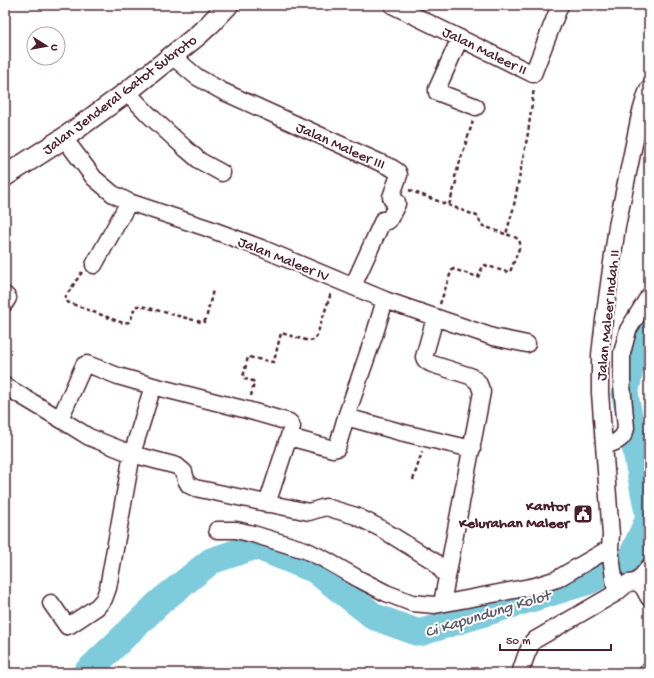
<svg xmlns="http://www.w3.org/2000/svg" width="654" height="678" viewBox="0 0 654 678" font-family="'Gochi Hand',sans-serif">
<style>
.lines{fill:none;stroke-linecap:round;stroke-linejoin:round}
.river{stroke:#7ecbdc;stroke-width:27}
.minor-casing{stroke:#4a1f2b;stroke-width:19}
.major-casing{stroke:#4a1f2b;stroke-width:23}
.path{stroke:#4a1f2b;stroke-width:2.5;stroke-dasharray:4 3;stroke-linecap:butt}
.minor{stroke:#fff;stroke-width:16}
.major{stroke:#fff;stroke-width:20}
.labels{text-anchor:middle;stroke-width:4;stroke-linejoin:round;paint-order:stroke}
.street-label{font-size:15px;fill:#4a1f2b;stroke:#fff}
.poi-label{font-size:15px;font-weight:bold;fill:#4a1f2b;stroke:#fff;text-anchor:end}
.water-label{font-size:16px;font-style:italic;fill:#5c5b69;stroke:#fff}
</style>
<rect width="100%" height="100%" fill="#fff"/>
<filter id="ink" filterUnits="userSpaceOnUse"><feTurbulence type="fractalNoise" baseFrequency=".025" numOctaves="2"/><feDisplacementMap in="SourceGraphic" scale="8" xChannelSelector="R" yChannelSelector="G"/><feConvolveMatrix kernelMatrix="1 2 1 2 8 2 1 2 1" color-interpolation-filters="sRGB"/></filter>
<g filter="url(#ink)">
<g class="lines">
<path class="river" d="M86,673L160,602L211,561L256,546L315,570L375,617L419,633L589,581L630,560L649,518L625,395L636,339L649,322"/>
<defs>
<path id="minor" d="M392,5L533,74L560,5
M460,38L437,89V92L474,106L476,107
M172,56L197,77L222,91L392,168L398,172L399,175L391,197L392,200L397,202V204L389,220L388,221L384,220H383L353,286
M127,92L148,114L186,149L200,161L222,173
M64,138L94,178L113,194L129,202L207,228L261,248L385,300L493,337L527,344
M94,265L129,202
M5,295L8,298L5,303
M435,318L424,357C425,362 428,362 432,364L470,376L478,382L482,392L447,577L442,603
M5,386L60,419L89,437L132,454L177,466L184,472L186,480L189,485L195,488L309,512L322,508L326,507L356,516L380,528L435,562L447,577
M346,417L404,433L472,449
M60,419L84,365L87,364L118,376L153,386L247,410L289,422L291,424L292,427L267,504
M289,437L333,449L337,448L346,417L375,333L385,300
M604,444C614,445 624,439 626,428L622,385V353L628,330L649,296
M217,530H236L253,534L305,550L324,559L359,579L386,593L412,603L435,605L535,586L557,579L610,548
M637,582L649,567
M616,593L610,548L611,535L600,393V355L604,320L617,226L640,115L646,95L649,88
M51,603L67,626L70,625L97,607L104,599L108,588L132,454L153,386
M520,673L527,653L533,641L616,593L628,583L637,582L643,587L649,598
M647,673L649,671"/>
<path id="major" d="M5,176L64,138L127,92L197,36L210,24L228,5"/>
</defs>
<use href="#minor" class="minor-casing"/>
<use href="#major" class="major-casing"/>
<path class="path" d="M409,190L477,216L479,217L480,223L481,225L505,234
M449,205L456,182L455,177L473,121
M82,272L66,296L65,300L67,302L123,323L129,322L131,319L135,307L137,306H141L201,322H204L206,319L213,290
M440,304L451,272L453,269L478,277L479,275L483,266L485,265L503,271L510,272L520,246C521,237 513,237 506,234L513,210L528,133L534,88
M251,396L254,383L253,381L245,379L243,377L248,357L273,362L274,361L281,333L309,341L314,340L316,338L331,293
M413,480L422,452"/>
<use href="#minor" class="minor"/>
<use href="#major" class="major"/>
</g>
</g>
<defs>
<symbol id="civic-square" viewBox="-11 -11 22 22"><rect x="-9" y="-9" width="18" height="18" rx="4" fill="#4a1f2b" stroke="#fff"/><path d="M-.6-6.5H3V-4.5H.6V-3L4-1V1h2V6H-6V1h2V-1L-.6-3ZM-1.2 2.5V6h2.4V2.5Z" fill="#fff"/></symbol>
</defs>
<g fill-rule="evenodd">
<use href="#civic-square" x="572" y="503" width="22" height="22"/>
</g>
<g class="labels">
<g class="street-label">
<text transform="translate(485 50) rotate(26)" y="5">Jalan Maleer II</text>
<text transform="translate(119 94) rotate(-37)" y="5">Jalan Jenderal Gatot Subroto</text>
<text transform="translate(341 145) rotate(24)" y="5">Jalan Maleer III</text>
<text transform="translate(284 258) rotate(22)" y="5">Jalan Maleer IV</text>
<text transform="translate(607 315) rotate(-84)" y="5">Jalan Maleer Indah II</text>
</g>
<g class="poi-label">
<text x="569" y="510">Kantor<tspan x="569" dy="17">Kelurahan Maleer</tspan></text>
</g>
<g class="water-label">
<text transform="translate(487 612) rotate(-17)" y="6">Ci Kapundung Kolot</text>
</g>
</g>
<rect width="654" height="678" fill="none" stroke="#fff" stroke-width="20"/>
<rect x="10" y="10" width="634" height="658" fill="none" stroke="#4a1f2b" stroke-width="1.5" filter="url(#ink)"/>
<g transform="translate(46 46) rotate(101)"><circle r="19" fill="#ffffff" stroke="#b7a5aa"/>
<path d="M0-3L7 15L0 10L-7 15Z" fill="#4a1f2b"/>
<text y="-6" font-size="11" font-weight="bold" text-anchor="middle" fill="#4a1f2b">U</text>
</g>
<path d="M500 644v6h111v-6" fill="none" stroke="#4a1f2b" stroke-width="2"/>
<text x="506" y="644" font-size="12" fill="#4a1f2b" stroke="#ffffff" stroke-width="3" paint-order="stroke">50 m</text>
</svg>
